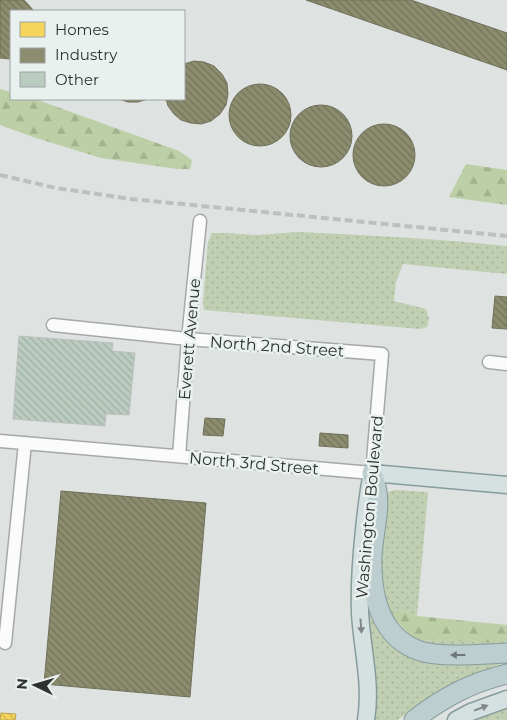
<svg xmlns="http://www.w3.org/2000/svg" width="507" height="720" viewBox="0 0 507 720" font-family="Montserrat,sans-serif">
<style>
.grass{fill:url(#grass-dots)}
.forest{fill:url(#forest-firs)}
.homes{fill:url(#homes-back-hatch);stroke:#baa44f}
.industry{fill:url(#industry-back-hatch);stroke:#70715b}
.building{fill:url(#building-back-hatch);stroke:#bdc0be}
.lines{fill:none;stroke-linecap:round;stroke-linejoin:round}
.minor-casing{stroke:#a5a9a8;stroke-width:15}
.major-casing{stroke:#879c9c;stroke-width:19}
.highway-casing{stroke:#879c9c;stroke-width:21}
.minor{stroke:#fafbfa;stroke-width:12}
.major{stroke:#d5e0e1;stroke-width:16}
.highway{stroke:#bcced0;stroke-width:19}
.rail{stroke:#bfbfbf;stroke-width:4;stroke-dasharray:8 4;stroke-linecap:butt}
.oneway{fill:#828888}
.oneway2{fill:#6e7878}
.labels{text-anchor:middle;stroke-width:5;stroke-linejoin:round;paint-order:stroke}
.street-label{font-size:16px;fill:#2e3130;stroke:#e9f1ef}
</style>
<defs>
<pattern id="grass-dots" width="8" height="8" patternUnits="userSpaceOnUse" patternTransform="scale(1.25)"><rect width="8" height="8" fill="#c0cfb1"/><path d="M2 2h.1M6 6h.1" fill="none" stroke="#a5b299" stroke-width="1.8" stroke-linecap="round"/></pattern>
<pattern id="forest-firs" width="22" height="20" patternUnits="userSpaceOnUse" patternTransform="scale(1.25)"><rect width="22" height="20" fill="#bccfa6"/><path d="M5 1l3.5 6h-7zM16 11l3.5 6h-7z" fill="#a2b28f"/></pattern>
<pattern id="homes-back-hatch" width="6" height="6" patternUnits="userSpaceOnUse" patternTransform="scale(1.25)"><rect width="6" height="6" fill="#f6d55c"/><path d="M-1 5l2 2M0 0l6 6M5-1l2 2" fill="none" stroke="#d3b750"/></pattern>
<pattern id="industry-back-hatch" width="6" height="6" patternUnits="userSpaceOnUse" patternTransform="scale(1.25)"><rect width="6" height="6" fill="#8c8c6e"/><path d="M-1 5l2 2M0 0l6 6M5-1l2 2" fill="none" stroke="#73735b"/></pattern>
<pattern id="building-back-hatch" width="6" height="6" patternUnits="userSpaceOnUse" patternTransform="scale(1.25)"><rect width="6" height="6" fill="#bacbc0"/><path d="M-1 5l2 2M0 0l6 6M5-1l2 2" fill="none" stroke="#a0afa5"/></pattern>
</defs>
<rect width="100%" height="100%" fill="#dee2e1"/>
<path class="grass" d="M298,232C368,235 438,239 507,246V274L403,264L396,282L394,301L426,309L429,319L427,327L420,329L204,310L203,303L208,242L212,233H227L257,235Z
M395,490L428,492L417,616L400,610L392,616L385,603L378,578L386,497L388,492Z
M369,579L400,643L507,657V662L492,667L463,679L435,693L413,708L398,720H372L366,627Z
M507,639V647L444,649L421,642L431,640Z
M507,708V720H472Z"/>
<path class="forest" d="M0,89L11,92V99H35L179,151L192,160L190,169H177L101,158L36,138L0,125Z
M466,164L507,170V205L449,197Z
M400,610L417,616L507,625V639L501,643L431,640L421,642L407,632L392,616L395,612Z"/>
<path class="homes" d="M1,713L16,714L15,720H0Z"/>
<path class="industry" d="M0,0H22L25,1L34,11H11V59L0,58Z
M306,0H411L507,33V70Z
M194,61L204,62L214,66L222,74L227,83L228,94L226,105L220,114L211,121L201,124L191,123L181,120L174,114L168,106L166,99H184V64Z
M229 115a31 31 0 1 1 62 0a31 31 0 1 1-62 0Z
M119,99H148L138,102H128Z
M290 136a31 31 0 1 1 62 0a31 31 0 1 1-62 0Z
M353 155a31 31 0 1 1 62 0a31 31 0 1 1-62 0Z
M495,296L507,297V329L492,328Z
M205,418L225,419L223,436L203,435Z
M320,433L348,435V448L319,446Z
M61,491L206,503L190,697L44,684Z"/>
<path class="building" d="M19,336L113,343L112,351L135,353L129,415L106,414L105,426L13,419Z"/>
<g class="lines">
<defs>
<path id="minor" d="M489,362L507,364
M0,441L372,473L382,354L188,339L53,325
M179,456L188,339L200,221
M5,643L25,443"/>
<path id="major" d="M366,720C372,684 362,649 360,613C359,585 361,558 364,530C366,510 368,492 372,473L507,485
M456,720L471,712L507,699"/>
<path id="highway" d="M372,473C374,479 376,485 377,491C380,513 373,535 372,556C371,593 379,637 420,651C442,658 483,654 507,653
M414,720C444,697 470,683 507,674"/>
</defs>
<use href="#minor" class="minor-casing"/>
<use href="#major" class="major-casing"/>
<use href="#highway" class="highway-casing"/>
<use href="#minor" class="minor"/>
<use href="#major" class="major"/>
<use href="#highway" class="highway"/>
<path class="rail" d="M0,175L56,188L131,199L507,236"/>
</g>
<defs><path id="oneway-solid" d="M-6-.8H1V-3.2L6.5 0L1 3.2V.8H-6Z" transform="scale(1.25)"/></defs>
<g class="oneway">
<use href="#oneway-solid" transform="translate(361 626) rotate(86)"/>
<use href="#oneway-solid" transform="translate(481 708) rotate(-21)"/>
</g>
<use class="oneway2" href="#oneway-solid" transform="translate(458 655) rotate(-180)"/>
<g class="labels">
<g class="street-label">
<text transform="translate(189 339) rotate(-85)" y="6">Everett Avenue</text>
<text transform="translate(277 346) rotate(4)" y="6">North 2nd Street</text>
<text transform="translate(254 463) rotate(5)" y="6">North 3rd Street</text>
<text transform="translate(369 507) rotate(-85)" y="6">Washington Boulevard</text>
</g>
</g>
<rect x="10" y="10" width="175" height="90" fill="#e9f1ef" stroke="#9ea4a3"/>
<rect x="20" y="22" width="25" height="15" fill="#f6d55c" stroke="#9ea4a3"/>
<text x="55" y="35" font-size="15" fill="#2e3130">Homes</text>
<rect x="20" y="48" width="25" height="15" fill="#8c8c6e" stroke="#9ea4a3"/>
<text x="55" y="60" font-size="15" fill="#2e3130">Industry</text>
<rect x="20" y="72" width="25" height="15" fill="#bacbc0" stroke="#9ea4a3"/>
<text x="55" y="85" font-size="15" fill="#2e3130">Other</text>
<g transform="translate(35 685) rotate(275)" stroke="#e9f1ef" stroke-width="4" paint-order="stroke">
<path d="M0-4L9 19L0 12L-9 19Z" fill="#2e3130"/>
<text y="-8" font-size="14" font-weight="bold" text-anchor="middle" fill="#2e3130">N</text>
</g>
</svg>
